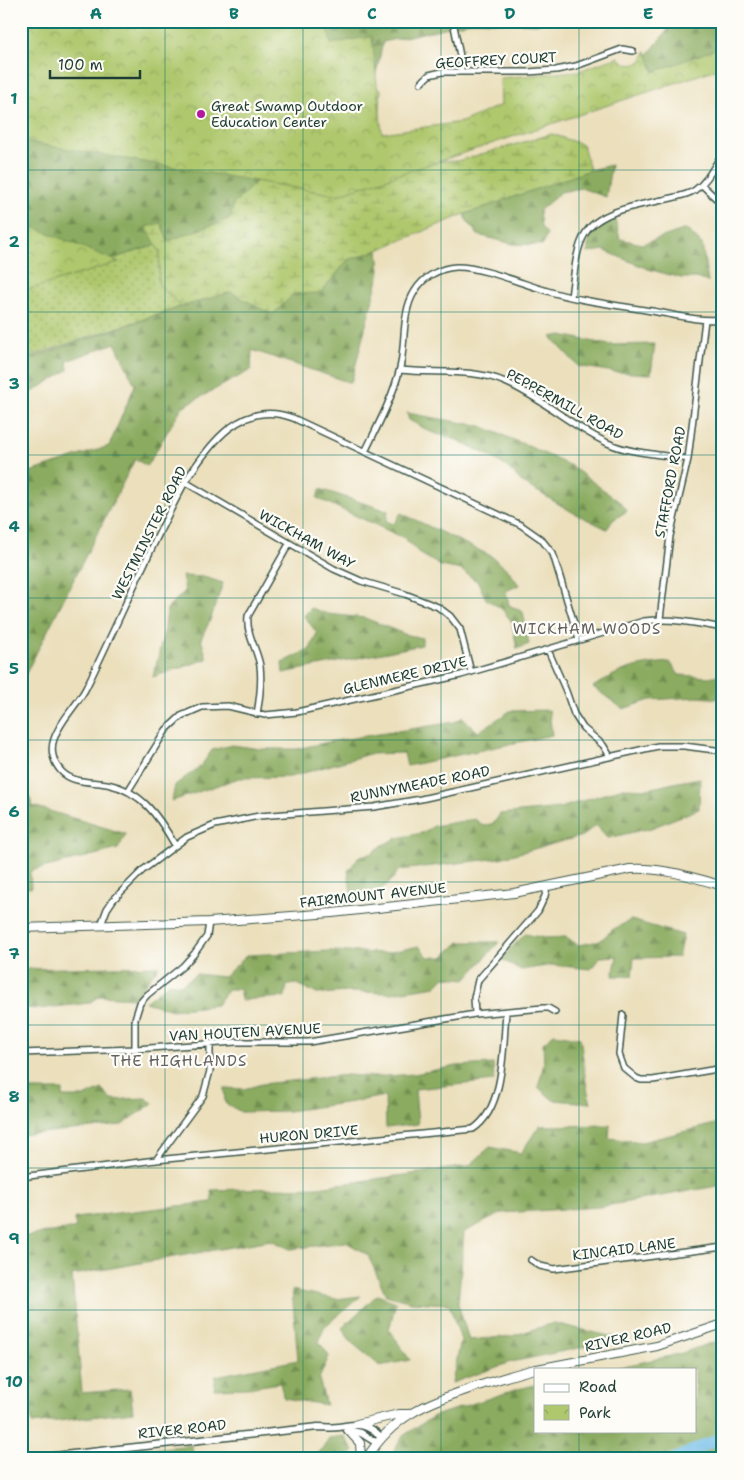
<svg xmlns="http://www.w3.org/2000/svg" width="744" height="1480" viewBox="0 0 744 1480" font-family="'Shantell Sans',sans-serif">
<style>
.grass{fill:url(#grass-dots);stroke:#678250}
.forest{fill:url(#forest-firs);stroke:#55744a}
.wetland{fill:url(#wetland-marsh);stroke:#678250}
.park{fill:url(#park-crowns);stroke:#678250}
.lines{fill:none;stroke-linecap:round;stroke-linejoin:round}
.river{stroke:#6fbde9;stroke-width:11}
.minor-casing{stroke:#3e5548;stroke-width:8}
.tertiary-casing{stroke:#3e5548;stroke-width:9}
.secondary-casing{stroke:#3e5548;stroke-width:10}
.minor{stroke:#fff;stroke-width:5}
.tertiary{stroke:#fff;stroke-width:6}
.secondary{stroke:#fff;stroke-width:8}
.grid{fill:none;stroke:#0f766e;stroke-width:1;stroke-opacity:0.55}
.poi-dot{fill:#b5179e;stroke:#fdfcf7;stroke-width:2}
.labels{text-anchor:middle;stroke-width:4.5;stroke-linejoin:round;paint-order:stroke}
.street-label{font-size:14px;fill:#1f3d34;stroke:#fdfcf7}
.poi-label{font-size:14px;fill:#1f3d34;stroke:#fdfcf7;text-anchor:start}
.neighbourhood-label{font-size:15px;letter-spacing:1px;fill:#646464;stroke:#fdfcf7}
.neatline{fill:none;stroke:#0f766e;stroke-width:2}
.grid-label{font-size:16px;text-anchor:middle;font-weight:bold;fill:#0f766e}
</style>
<defs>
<pattern id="grass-dots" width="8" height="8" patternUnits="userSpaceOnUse" patternTransform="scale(1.25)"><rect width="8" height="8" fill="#afc86d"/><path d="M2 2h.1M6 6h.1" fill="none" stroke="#8ea45a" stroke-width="1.8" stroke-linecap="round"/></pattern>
<pattern id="forest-firs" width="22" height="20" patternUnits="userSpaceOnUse" patternTransform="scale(1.25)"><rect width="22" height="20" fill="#8bac60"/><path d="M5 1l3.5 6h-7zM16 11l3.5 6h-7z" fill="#718d50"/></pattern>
<pattern id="wetland-marsh" width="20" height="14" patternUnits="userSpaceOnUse" patternTransform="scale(1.25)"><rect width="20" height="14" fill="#afc86d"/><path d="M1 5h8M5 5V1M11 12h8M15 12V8" fill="none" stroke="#8ea45a"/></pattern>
<pattern id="park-crowns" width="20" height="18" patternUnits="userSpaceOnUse" patternTransform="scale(1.25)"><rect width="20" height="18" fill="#afc86d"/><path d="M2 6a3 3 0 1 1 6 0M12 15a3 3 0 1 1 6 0" fill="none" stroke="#8ea45a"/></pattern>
</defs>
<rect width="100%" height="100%" fill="#fdfcf7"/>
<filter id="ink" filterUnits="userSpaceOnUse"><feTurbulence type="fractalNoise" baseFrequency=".02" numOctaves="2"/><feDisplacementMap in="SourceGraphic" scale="10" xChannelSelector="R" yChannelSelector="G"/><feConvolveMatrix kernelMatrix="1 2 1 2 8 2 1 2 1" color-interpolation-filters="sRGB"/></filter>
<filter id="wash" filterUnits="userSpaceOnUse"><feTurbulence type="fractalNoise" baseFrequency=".0096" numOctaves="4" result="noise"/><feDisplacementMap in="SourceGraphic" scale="20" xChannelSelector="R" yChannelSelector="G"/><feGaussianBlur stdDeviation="1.12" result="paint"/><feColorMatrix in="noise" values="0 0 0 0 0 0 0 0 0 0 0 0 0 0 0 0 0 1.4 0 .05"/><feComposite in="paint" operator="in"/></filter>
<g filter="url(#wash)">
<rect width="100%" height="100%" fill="#ebdfbc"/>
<path class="grass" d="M156,245L160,252L158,283L181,307L21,359V287Z"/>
<path class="forest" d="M21,21H548L536,24L475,21L383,42L373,87L231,218L168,241L161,223L146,227L156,245L21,287Z
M675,21H723V62L630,77Z
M611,165L606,197L581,188L561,192L539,211L541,227L547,234L543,245L513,244L478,235L465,218V214L590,170Z
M615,219L620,239L642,244L686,229L702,244L708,282L696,278H681L648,269L603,250L588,253V245L593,229Z
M378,250L380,271L351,383L252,350L251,370L182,407L147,466L135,459L21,683V475L109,446L135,385L115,343L67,361L68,370L21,399V361L181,307L231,292L272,315L294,294L320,293L348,260Z
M562,335L609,345L655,344L651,374L614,372L578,366L551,337Z
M407,413L481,426L528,446L571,466L621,503L627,511L613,520L607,529L574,513L523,483L507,467L488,455L457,440L431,432L409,420Z
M320,489L388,511L386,521L394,524L401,513L491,556L509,571L519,585L506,591L509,605L523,612L529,644L517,649L512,622L502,609L486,599L478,582L461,570L441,566L419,553L404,538L317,498Z
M182,576L204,577L223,583L211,618L201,639L207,659L153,677L165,629L167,609L185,591Z
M311,608L328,614L365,618L404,634L422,638V645L283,673L282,663L310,649L317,633L304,616Z
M670,662L679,675L709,677L723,674V699L697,697L650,700L623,709L593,687C622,668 636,665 670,662Z
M549,710L552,735L407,766L404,753L369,754L290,777L239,778L172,801L175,785L201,766L212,750L232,745L261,749H297L328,742L455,722L463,717L478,732L510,711Z
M21,777L33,806L126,834L118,849L30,871L31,888L21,887Z
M700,778L699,809L651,828L608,838L596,825L582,836L500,858L399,870L391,881L372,897L352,898L348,871L359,857L372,853L383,845L397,838L422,833L434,826L475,819L483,826L494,823L500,814L560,808L623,788L648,789L678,782Z
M631,920L683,935L678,957L634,958L632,976H613L617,956L600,957L591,969L552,965L521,970L501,959L525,934L545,938L566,937L578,945L600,941L612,930Z
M459,942H499L466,979L445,977L436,986L391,993L348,992L317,994L297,984L287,985L285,997L241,1000L239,989H228L217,1005L172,1010L145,1002L169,983L181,985L196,974L224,977L247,955L330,951L386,953L419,946L428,957H443Z
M159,966L134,998L99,996L89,1003L38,1009L21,1008V969Z
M554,1034L580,1038C584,1060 584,1082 591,1103L553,1100L538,1087L544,1064L543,1043Z
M493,1064L494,1081L415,1089L418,1124L386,1128L385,1096L352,1102L288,1111L241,1112L225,1103L224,1088L244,1089L262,1084L347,1075L373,1077L414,1074L457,1066Z
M102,1089L111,1100L145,1098L153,1103L122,1125L21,1135V1090H63V1097H84Z
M723,1122V1185L599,1207L502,1213L464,1232L458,1304L469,1340L512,1336L554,1323L622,1339L511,1362L452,1383L461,1340L449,1304L412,1302L386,1295L368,1255L346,1242L290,1249L271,1240L72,1275L82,1393L130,1389L133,1412L32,1424L31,1414L21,1415V1237L76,1228L75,1218L212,1202L211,1190L318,1187L469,1166L490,1147L521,1153L539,1126L610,1125L609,1138L642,1142Z
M292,1290L336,1299L361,1296L324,1327L319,1342L329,1356L319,1379L326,1405L284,1398L280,1383L247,1388L214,1389L216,1376L298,1360Z
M377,1295L396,1302L389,1330L410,1360L380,1366L351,1342L342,1328Z
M723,1339V1459H665L662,1456L654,1459H389L403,1436L434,1416L518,1389L535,1385V1431H695V1369H611L679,1354Z
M344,1436L354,1451L346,1459H315L329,1438Z
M192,1445L193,1459H68V1457Z"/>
<path class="wetland" d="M373,87L381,89L379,129L408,162L457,161L552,134L583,145L590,170L465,214L378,250L348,260L320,293L294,294L272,315L231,292L181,307L158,283L160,252L146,227L161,223L168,241L231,218L233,205L270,168Z"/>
<path class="park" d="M21,21H326L331,44L372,36L382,133L462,122L501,105L500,78L578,71L619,57L626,64C638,66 642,62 646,51L654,72L723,46V67L337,195L21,141Z
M21,222L119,262L21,292Z"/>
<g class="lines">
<path class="river" d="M673,1459L723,1437"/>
</g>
</g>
<g filter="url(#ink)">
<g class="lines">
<defs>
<path id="minor" d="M453,21L461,61V72
M421,83L429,75L442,72H528L556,70L576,66L622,49L633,51
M702,185L723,205
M571,297C574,278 575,250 585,234C598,211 639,205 663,200C674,197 686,196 695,190C708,181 714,166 723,153
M400,370C434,374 473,368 505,382C543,398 573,428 610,444C630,453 665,455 688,459
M365,452C378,425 393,397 400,368C406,344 401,312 415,291C423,277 440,268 456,267C478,266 521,283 544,290C579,301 616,305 652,311C675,315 699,322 723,319
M185,482L334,569L361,581L405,594L438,607L450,616L460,629L471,672
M660,619L670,536L688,459L705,320
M548,650L566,691L574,714L583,728L603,745L610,756
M257,714C260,697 262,682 260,666C257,648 246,635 248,616L289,544
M128,791L166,730L181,716L202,707L228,706L265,715L297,712L461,675L644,621C671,618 696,623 723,628
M175,845C159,817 142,791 107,784C92,781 73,784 61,771C53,762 50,750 54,739C60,720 77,706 86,688C120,619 149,549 185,482C210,443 242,399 293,418L521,525L541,539L553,554L579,640
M101,925L107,909L113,900L143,870L187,837L215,825L259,816L374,807L421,799L658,746H684L723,751
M475,1014L474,998L478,980L538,911L545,896L547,887
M623,1015L619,1054L624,1068L636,1078L641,1080H653L723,1068
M135,1049V1019L140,1003L147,995L183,966L194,954L207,936L209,922
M21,1053L135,1049L236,1042H309L475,1014L543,1008H548L555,1012
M156,1160L203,1096L210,1071V1043
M21,1177L156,1160L473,1129C505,1109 503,1046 506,1012
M531,1260L540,1266L554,1269L723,1247"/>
<path id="tertiary" d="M347,1430L361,1433L377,1443
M27,1459L318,1427C325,1427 332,1428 339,1427C359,1424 365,1422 381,1437"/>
<path id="secondary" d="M21,928L209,922L332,913L514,893L630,869C662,867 692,877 723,886
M537,1369L657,1346L723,1324
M357,1424L399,1414H409
M349,1431L360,1443L361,1459
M366,1459C394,1415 425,1404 472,1388C493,1381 514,1374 535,1369"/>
</defs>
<use href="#minor" class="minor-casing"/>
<use href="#tertiary" class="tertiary-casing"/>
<use href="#secondary" class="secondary-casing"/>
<use href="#minor" class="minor"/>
<use href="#tertiary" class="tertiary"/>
<use href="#secondary" class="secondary"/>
</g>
</g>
<path class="grid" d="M165,21V1459M303,21V1459M441,21V1459M579,21V1369M21,170H723M21,312H723M21,455H723M21,598H723M21,740H723M21,882H723M21,1025H723M21,1168H723M21,1310H723M579,1431V1459"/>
<circle class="poi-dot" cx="201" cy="114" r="5"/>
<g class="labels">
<g class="street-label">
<text transform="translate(496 60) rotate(-3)" y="5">GEOFFREY COURT</text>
<text transform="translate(565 404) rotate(29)" y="5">PEPPERMILL ROAD</text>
<text transform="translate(670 482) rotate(-79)" y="5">STAFFORD ROAD</text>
<text transform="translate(149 533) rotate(-63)" y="5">WESTMINSTER ROAD</text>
<text transform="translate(307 539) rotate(29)" y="5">WICKHAM WAY</text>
<text transform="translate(405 675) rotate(-13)" y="5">GLENMERE DRIVE</text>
<text transform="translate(420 784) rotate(-11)" y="5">RUNNYMEADE ROAD</text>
<text transform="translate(373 895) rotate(-6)" y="5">FAIRMOUNT AVENUE</text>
<text transform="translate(245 1032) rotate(-3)" y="5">VAN HOUTEN AVENUE</text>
<text transform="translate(309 1134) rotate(-5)" y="5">HURON DRIVE</text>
<text transform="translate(624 1249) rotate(-7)" y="5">KINCAID LANE</text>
<text transform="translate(628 1337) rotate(-13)" y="5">RIVER ROAD</text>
<text transform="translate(182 1429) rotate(-6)" y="5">RIVER ROAD</text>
</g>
<g class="poi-label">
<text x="211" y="111">Great Swamp Outdoor<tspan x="211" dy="16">Education Center</tspan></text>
</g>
<g class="neighbourhood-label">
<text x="587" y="634">WICKHAM WOODS</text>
<text x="179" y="1066">THE HIGHLANDS</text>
</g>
</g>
<rect width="744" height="1480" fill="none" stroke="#fdfcf7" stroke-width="55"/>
<rect x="534" y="1368" width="162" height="65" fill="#fdfcf7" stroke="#a4b0a9"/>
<rect x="544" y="1384" width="25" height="8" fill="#ffffff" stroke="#a4b0a9"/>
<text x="579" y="1392" font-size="15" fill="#1f3d34">Road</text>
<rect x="544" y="1405" width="25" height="15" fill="url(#park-crowns)" stroke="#a4b0a9"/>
<text x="579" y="1418" font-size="15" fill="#1f3d34">Park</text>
<path d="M50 70v8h90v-8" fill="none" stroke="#1f3d34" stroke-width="2.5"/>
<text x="58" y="70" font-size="15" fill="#1f3d34" stroke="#fdfcf7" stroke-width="4" paint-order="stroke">100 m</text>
<rect x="28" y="28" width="688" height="1424" class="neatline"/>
<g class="grid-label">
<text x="96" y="19">A</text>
<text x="234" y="19">B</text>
<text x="372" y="19">C</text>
<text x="510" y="19">D</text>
<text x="648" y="19">E</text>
<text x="14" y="104">1</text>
<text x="14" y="247">2</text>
<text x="14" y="389">3</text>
<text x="14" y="532">4</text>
<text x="14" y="674">5</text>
<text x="14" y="817">6</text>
<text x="14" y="959">7</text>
<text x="14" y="1102">8</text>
<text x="14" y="1244">9</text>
<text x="14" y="1387">10</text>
</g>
</svg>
